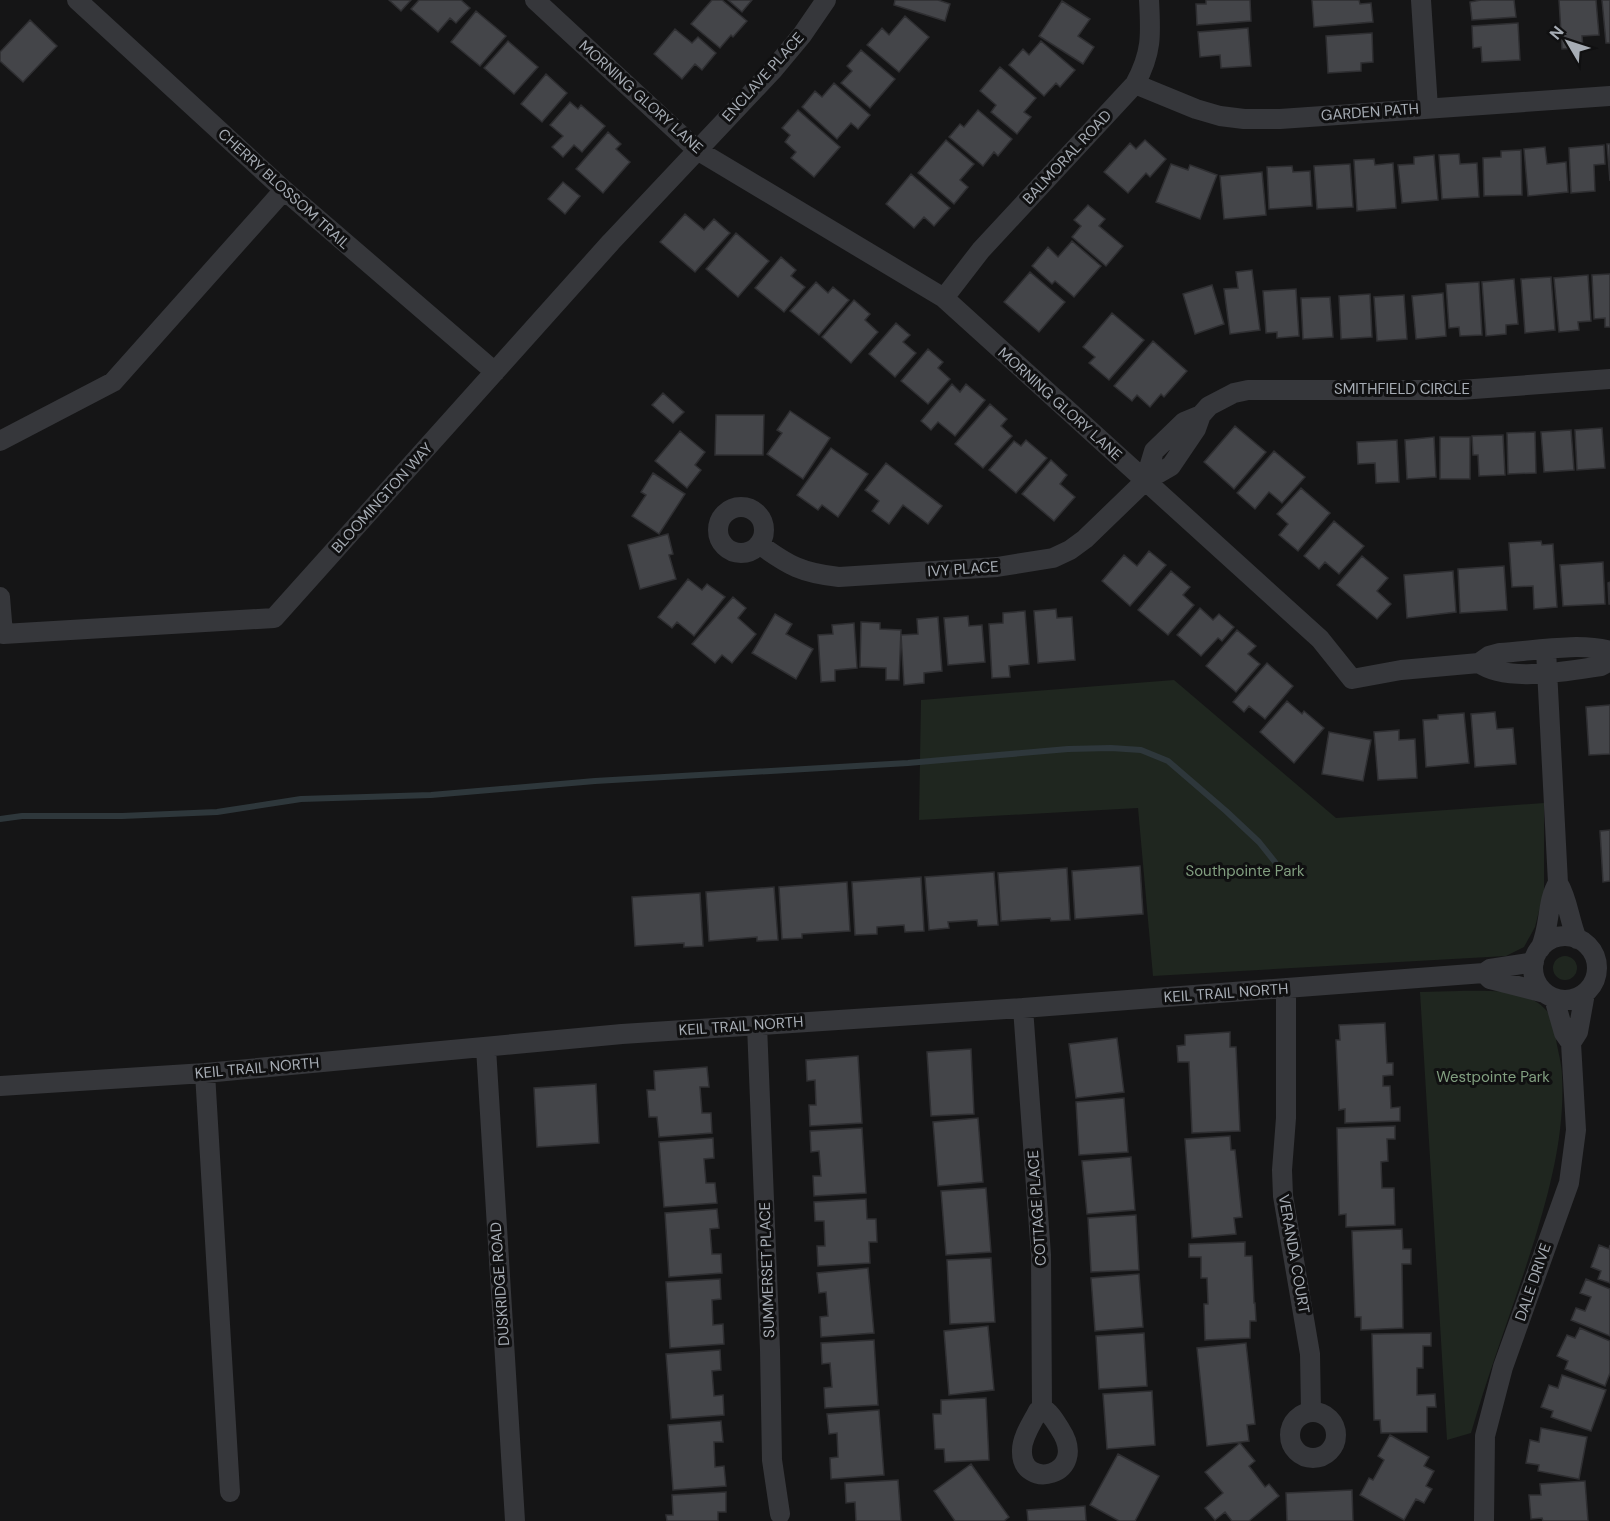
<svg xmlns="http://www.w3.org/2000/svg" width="1610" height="1521" viewBox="0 0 1610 1521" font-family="'DM Sans',sans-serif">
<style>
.green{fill:#1f261f}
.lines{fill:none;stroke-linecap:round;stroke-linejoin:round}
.stream{stroke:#2e373b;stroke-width:6}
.building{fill:#444549;stroke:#2f2f32;stroke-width:1.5}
.minor{stroke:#36373b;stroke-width:20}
.labels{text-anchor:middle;stroke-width:6;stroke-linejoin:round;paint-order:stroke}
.street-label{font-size:15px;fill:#a7adb5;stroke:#101011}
.park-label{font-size:15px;fill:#829f80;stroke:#101011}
</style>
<rect width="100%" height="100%" fill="#151516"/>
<path class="green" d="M1174,680L1336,818L1544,803V891L1535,927L1524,947L1506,956L1153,976L1138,808L919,820L921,700Z
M1553 968a12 12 0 1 1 24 0a12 12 0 1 1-24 0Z
M1459,991C1486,991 1527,988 1546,1010C1554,1019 1555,1034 1557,1045C1559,1055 1562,1066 1562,1076C1565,1131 1551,1186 1535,1238C1515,1303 1490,1367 1471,1433L1447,1440L1420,992Z"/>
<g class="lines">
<path class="stream" d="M0,819L22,816H122L217,812L301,799L431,795L595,781L908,763L1068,749L1111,748L1141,750L1168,761L1226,811L1259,842L1275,862"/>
</g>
<path class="building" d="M389,0H411L401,11Z
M419,0H461L470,8L456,23L450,18L438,32L411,9Z
M712,0H722L747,21L733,37L731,35L720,48L691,24Z
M728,0H752L742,12Z
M895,0H938L950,4L945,21L894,5Z
M1206,0H1250L1251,21L1197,25L1196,4H1206Z
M1312,0H1359L1360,4L1371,3L1373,22L1314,27Z
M1481,0H1514L1516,17L1472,20L1470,2Z
M1559,0H1596L1599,35L1582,36L1583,48L1562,49Z
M1602,0H1610V43H1606Z
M1062,1L1090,19L1078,36L1094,47L1083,64L1039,36Z
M476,11L506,36L480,66L451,42Z
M905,16L929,37L899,72L867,45L882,28L889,35Z
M30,20L57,46L23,82L0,61V52Z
M1518,23L1520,60L1482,62L1481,47L1473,48L1472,26Z
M1248,28L1251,66L1221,68L1220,55L1200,57L1198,32Z
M675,29L692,43L698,37L716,53L702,70L695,64L682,79L654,54Z
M1372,33L1373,62L1361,63V71L1328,73L1326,36Z
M508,41L538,67L514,94L484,68Z
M1041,41L1075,70L1060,87L1056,83L1044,96L1009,65L1023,49L1029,55Z
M861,50L895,79L870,108L841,83L852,71L847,66Z
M1000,67L1036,98L1024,112L1031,117L1017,134L991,112L996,105L980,91Z
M546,74L567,93L542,122L521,104Z
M834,83L870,115L858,129L851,123L837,139L802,107L815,91L822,97Z
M570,102L578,109L581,105L605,126L582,152L574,145L563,157L552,147L563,136L550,125Z
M798,110L840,147L814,177L791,158L796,152L785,142L790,135L782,128Z
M978,110L1012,139L998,156L994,152L983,166L949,137L960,124L964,127Z
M608,132L621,144L616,149L630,162L603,193L576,169Z
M946,140L974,164L960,180L968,187L954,204L918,173Z
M1145,140L1166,159L1150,177L1146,173L1128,193L1104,172L1130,143L1136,149Z
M1607,144H1610V181Z
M1604,145L1605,164L1594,165L1595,191L1571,193L1569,148Z
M1545,147L1547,164L1566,162L1568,192L1528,196L1524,149Z
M1521,150L1522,195L1484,196L1483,158L1501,157V151Z
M1459,154L1460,164L1477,163L1479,197L1442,199L1439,155Z
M1434,155L1438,200L1402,203L1398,165L1414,164V157Z
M1374,159L1375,165L1393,163L1396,208L1357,211L1354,160Z
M1171,164L1188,170L1190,165L1217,175L1200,219L1156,202Z
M1350,164L1353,207L1317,209L1314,166Z
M1292,166L1293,172L1310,171L1312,206L1269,209L1267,167Z
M1262,172L1266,215L1224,219L1220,176Z
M911,174L950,208L934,226L924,217L914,228L886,204Z
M563,182L580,196L565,214L548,199Z
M1088,205L1105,219L1099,226L1123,246L1106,266L1072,237L1081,226L1074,220Z
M685,214L704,230L714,219L730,233L695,272L660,242Z
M736,233L769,261L738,297L706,269Z
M1072,241L1101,266L1074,297L1055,281L1052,284L1032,266L1048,247L1058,257Z
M781,257L796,270L791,276L805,287L784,312L755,288Z
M1252,270L1260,330L1230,334L1224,289L1238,288L1236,272Z
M1030,272L1065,302L1039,332L1004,302Z
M1610,274V327H1605V318L1594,319L1592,275Z
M1588,275L1591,321L1578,322L1579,330L1559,332L1554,278Z
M1551,277L1555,330L1525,333L1521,279Z
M1514,279L1518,324L1506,325V334L1486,336L1482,282Z
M816,282L828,293L833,287L849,300L819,335L790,311Z
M1479,282L1482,335L1460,336L1459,327L1449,328L1446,284Z
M1212,285L1224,324L1195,334L1183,294Z
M1296,289L1299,336L1277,338V332L1266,333L1263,291Z
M1443,293L1446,336L1416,339L1412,296Z
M1370,294L1372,337L1341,339L1339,296Z
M1404,295L1407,339L1377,341L1374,297Z
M1330,297L1333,337L1303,339L1301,298Z
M854,300L870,314L865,320L878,332L851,363L822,337Z
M1112,313L1144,340L1109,380L1089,363L1095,357L1083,347Z
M896,323L910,335L903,342L916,353L895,377L869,354Z
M1153,341L1187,371L1164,397L1161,394L1150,407L1137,395L1132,401L1114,386Z
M928,349L943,362L938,368L950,379L928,404L901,381Z
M952,384L960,392L966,384L985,400L955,436L938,422L931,430L921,421Z
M663,393L684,412L673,423L652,405Z
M990,404L1007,419L1001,426L1012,436L983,468L955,444Z
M790,411L830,438L803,479L767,454L782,433L777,430Z
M716,415H764L763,455H715Z
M1235,426L1266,452L1234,489L1204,462Z
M1602,428L1605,468L1577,470L1575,430Z
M1571,430L1574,470L1544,472L1541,432Z
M680,431L705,452L695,465L701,470L687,488L655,461Z
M1535,432L1536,473L1508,474L1507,433Z
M1503,435L1505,475L1479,476L1478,455H1473L1472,436Z
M1434,437L1436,477L1407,479L1405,440Z
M1440,437H1470V479H1440Z
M1026,440L1047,458L1016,493L989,470L1014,441L1021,446Z
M1397,440L1399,482L1376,483L1375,463L1358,464L1357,442Z
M831,448L868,474L838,517L822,505L818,510L797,495Z
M1274,451L1305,477L1282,503L1269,492L1255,509L1237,493Z
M1051,460L1067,475L1060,484L1075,497L1054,521L1022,494Z
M886,463L942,506L928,524L903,505L889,524L872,511L879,501L865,490Z
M653,473L685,494L659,534L632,516L646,495L641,492Z
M1301,488L1330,513L1298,551L1279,535L1288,524L1277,514Z
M1334,521L1364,546L1339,574L1325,562L1319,569L1304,556Z
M668,534L673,554L669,555L676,579L640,589L628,545Z
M1541,541L1542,545L1553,544L1557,607L1534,609L1533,586L1512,587L1509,543Z
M1149,551L1166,565L1130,606L1102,581L1124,555L1137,566Z
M1362,556L1388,578L1377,591L1391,604L1377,619L1337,585Z
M1603,562L1605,604L1563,606L1560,565Z
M1504,566L1507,610L1460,613L1458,569Z
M1171,571L1190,587L1183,595L1194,605L1168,635L1138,610Z
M1453,571L1456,612L1407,618L1404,575Z
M688,579L702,590L707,584L725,597L694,636L677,622L672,628L658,617Z
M1610,582V604H1609L1608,583Z
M733,597L746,608L738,618L756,634L732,663L722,655L715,663L692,644Z
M1200,608L1213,620L1219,614L1234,627L1222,641L1218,638L1201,656L1177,635Z
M1056,609L1057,618L1072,617L1075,660L1038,663L1034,611Z
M1025,611L1029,664L1009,666L1010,677L992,678L989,624L1003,623V613Z
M775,614L792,624L786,634L813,649L796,679L752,653Z
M968,616L969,626L982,625L985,662L948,665L944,618Z
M938,617L942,671L924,673V683L904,685L901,635L918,634L917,619Z
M861,622L880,623V629L901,630L899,680H886V668L860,667Z
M854,623L857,668L835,670V681L821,682L818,635L833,634L832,625Z
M1237,630L1256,646L1248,654L1260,664L1236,692L1206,666Z
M1267,663L1293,686L1265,719L1249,706L1244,712L1233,702Z
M1287,701L1302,714L1304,711L1324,728L1294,763L1260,732Z
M1610,705V754L1589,755L1586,707Z
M1495,712L1497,729L1513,728L1516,764L1475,767L1471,714Z
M1464,713L1469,763L1426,767L1423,720L1438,719V715Z
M1399,730V740L1415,739L1417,778L1378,780L1374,732Z
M1329,732L1371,740L1363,781L1322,774Z
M1610,830V881L1603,882L1600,831Z
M1140,866L1143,914L1075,919L1072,871Z
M1067,868L1070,920L1051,921L1050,918L1001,921L998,873Z
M994,872L998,925L978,926L977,920L948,922L949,928L929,930L925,877Z
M921,877L924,931L905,932L904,925L877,927V934L855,935L852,882Z
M847,882L850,931L802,934V938L782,939L779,887Z
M774,887L778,940L757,941V937L709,941L706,892Z
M700,893L703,946L684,947V943L635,946L632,897Z
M1385,1023L1387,1063H1393V1075L1383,1076V1086H1390L1391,1108L1400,1107V1121L1345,1123V1109L1339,1110L1336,1040H1340L1339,1025Z
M1230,1032V1047H1236L1240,1131L1192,1133L1189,1062H1178L1177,1046L1185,1045V1035Z
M1117,1038L1124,1092L1076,1098L1069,1044Z
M971,1049L974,1114L931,1116L927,1052Z
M858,1056L862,1123L810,1126L809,1105H816L815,1080L807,1081L806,1060Z
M707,1067L709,1087H700L702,1113H711L712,1133L659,1137L657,1117H649L647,1090H655L654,1071Z
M596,1084L599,1143L537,1147L534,1088Z
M1124,1098L1128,1152L1079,1155L1076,1102Z
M978,1118L983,1182L938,1186L933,1122Z
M1395,1126V1139H1387L1388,1161L1381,1162L1382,1188H1394L1395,1225L1346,1227V1214L1339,1215L1337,1128Z
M862,1128L866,1193L814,1196L813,1176H821L819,1151L811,1152L810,1131Z
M1230,1136L1231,1150H1235L1242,1217L1234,1218L1236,1234L1192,1238L1185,1139Z
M713,1138L714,1158L704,1159L706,1183H715L717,1203L664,1207L659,1142Z
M1131,1157L1135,1210L1087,1214L1082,1161Z
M986,1188L991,1252L946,1255L941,1191Z
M866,1199L867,1219H876L877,1242H869L870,1263L818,1266L817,1246H825L824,1221H815L814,1202Z
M717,1209L719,1228L710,1229L712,1254H721L722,1273L669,1277L665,1213Z
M1136,1215L1139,1270L1091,1272L1088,1218Z
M1402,1229L1403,1249H1411V1264H1402L1403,1328L1361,1330V1317H1355L1352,1231Z
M1245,1242V1256H1252L1254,1303H1255L1256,1321H1250V1338L1205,1340L1204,1304H1208L1207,1278H1201V1257H1189V1244Z
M1599,1245L1609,1249L1610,1245V1283L1598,1279L1601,1271L1591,1267Z
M991,1258L995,1322L950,1324L947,1260Z
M868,1268L874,1333L821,1337L820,1317L828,1316L826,1292L819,1293L817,1273Z
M1139,1274L1143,1327L1095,1331L1091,1278Z
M720,1279L721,1299L712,1300L713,1325L723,1324L724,1344L670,1348L666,1282Z
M1586,1279L1610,1289V1336L1571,1320L1576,1308L1585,1311L1591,1297L1580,1293Z
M988,1326L994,1390L949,1395L944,1331Z
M1580,1328L1610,1341V1373L1605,1386L1565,1369L1568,1361L1557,1356L1567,1335L1575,1338Z
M1144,1333L1147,1386L1099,1389L1096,1336Z
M1431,1333V1346H1423V1368H1417V1395L1435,1394L1436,1407H1427V1432L1381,1433L1380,1420H1374L1372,1334Z
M874,1340L878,1405L825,1408L824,1388L832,1387L830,1363L822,1364L821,1343Z
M1246,1343L1255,1424L1247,1425L1249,1441L1207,1446L1197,1348Z
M720,1350L721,1370L712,1371L714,1396L723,1395L724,1415L671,1419L666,1354Z
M1562,1375L1606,1390L1591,1431L1551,1417L1553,1411L1541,1407L1549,1385L1558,1388Z
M1152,1391L1155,1445L1107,1449L1103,1394Z
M986,1398L989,1460L945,1462L944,1449H935L933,1414H941V1400Z
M879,1410L884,1475L831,1479L830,1458L838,1457L837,1433L829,1434L827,1414Z
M721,1421L723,1442H714L715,1467L724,1466L726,1486L673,1490L668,1425Z
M1541,1428L1587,1437L1579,1479L1538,1471L1539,1465L1526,1463L1530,1440L1539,1442Z
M1390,1435L1429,1457L1424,1466L1434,1471L1426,1486L1432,1489L1424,1503L1416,1499L1404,1520L1360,1495L1369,1478L1373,1480L1384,1460L1378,1456Z
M1240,1443L1255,1461L1249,1466L1265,1487L1269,1484L1279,1496L1249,1521H1232L1225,1512L1215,1520L1205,1508L1223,1493L1205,1472Z
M1118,1454L1159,1476L1135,1521H1119L1090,1505Z
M971,1464L1009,1517L1004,1521H955L934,1491Z
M898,1480L901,1521H856L855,1502L846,1503L845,1483Z
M1585,1481L1588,1521H1543L1542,1518L1531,1519L1529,1495H1541L1540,1484Z
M1352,1490L1353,1521H1287L1286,1493Z
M726,1492V1512H718V1521H667L666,1515H673L672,1495Z
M1085,1506L1086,1521H1028L1027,1510Z"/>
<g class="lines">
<path class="minor" d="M77,0L284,190L495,372
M535,0L697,150L944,298L1320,639L1352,679L1401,670L1479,663C1506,683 1568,671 1601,666L1610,661
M1421,0L1428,108
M1135,84L1196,109L1220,116L1244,119H1280L1610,96
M944,298L981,250L1135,84C1152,53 1151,35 1149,0
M0,441L113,382L284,190
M1145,481L1154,451L1184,422L1201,415
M718 530a23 23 0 1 1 46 0a23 23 0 1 1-46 0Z
M759,544C789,566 802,573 839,577L997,567L1053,558L1070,550L1085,539L1145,481L1171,466L1196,429L1201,415L1209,406L1234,393L1248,390H1460L1610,379
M0,597L3,634L274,618L611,242L772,71L802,35L826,0
M1546,650L1558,883C1568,899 1569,920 1577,939
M1479,663L1489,656L1500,653C1532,651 1580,642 1610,651
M1533 968a32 32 0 1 1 64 0a32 32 0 1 1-64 0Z
M1540,949C1551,926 1546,902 1558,883
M1484,973L1490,979L1545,993
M1286,988V1118L1282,1170L1283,1196L1310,1354L1311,1412
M1023,1008L1041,1255L1042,1408
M757,1025L770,1350L772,1460L780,1514
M1571,1043L1578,1032L1585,993
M486,1048L515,1521
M205,1073L230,1492
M0,1086L205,1073L622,1034L1023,1008L1484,973L1490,969L1534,962
M1042,1408C1050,1412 1055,1421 1060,1429C1091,1476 1020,1492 1022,1450C1022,1437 1032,1423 1038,1411Z
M1290 1435a23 23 0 1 1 46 0a23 23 0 1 1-46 0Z
M1484,1521L1485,1436L1503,1367L1569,1183L1576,1130L1571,1043L1564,1033L1554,998"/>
</g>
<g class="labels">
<g class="street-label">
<text transform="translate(763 77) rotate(-48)" y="5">ENCLAVE PLACE</text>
<text transform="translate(641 97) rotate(42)" y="5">MORNING GLORY LANE</text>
<text transform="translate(1370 112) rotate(-4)" y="5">GARDEN PATH</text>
<text transform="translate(1067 157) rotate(-47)" y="5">BALMORAL ROAD</text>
<text transform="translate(284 189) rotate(42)" y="5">CHERRY BLOSSOM TRAIL</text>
<text x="1402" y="394">SMITHFIELD CIRCLE</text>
<text transform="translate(1060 404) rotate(42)" y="5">MORNING GLORY LANE</text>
<text transform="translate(382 498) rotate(-48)" y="5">BLOOMINGTON WAY</text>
<text transform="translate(963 569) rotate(-4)" y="5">IVY PLACE</text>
<text transform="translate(1226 993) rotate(-4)" y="5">KEIL TRAIL NORTH</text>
<text transform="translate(741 1026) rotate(-4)" y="5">KEIL TRAIL NORTH</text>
<text transform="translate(257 1068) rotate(-5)" y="5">KEIL TRAIL NORTH</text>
<text transform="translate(1037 1208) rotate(-94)" y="5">COTTAGE PLACE</text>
<text transform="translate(1294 1254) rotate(80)" y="5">VERANDA COURT</text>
<text transform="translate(767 1270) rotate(-92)" y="5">SUMMERSET PLACE</text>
<text transform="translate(1533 1282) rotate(-71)" y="5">DALE DRIVE</text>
<text transform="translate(500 1284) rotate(-94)" y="5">DUSKRIDGE ROAD</text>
</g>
<g class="park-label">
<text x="1245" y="876">Southpointe Park</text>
<text x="1493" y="1082">Westpointe Park</text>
</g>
</g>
<g transform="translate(1568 42) rotate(309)" stroke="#101011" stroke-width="4.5" paint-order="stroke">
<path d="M0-4.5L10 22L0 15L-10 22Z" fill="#a7adb5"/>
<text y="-9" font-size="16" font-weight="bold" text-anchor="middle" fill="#a7adb5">N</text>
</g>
</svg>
